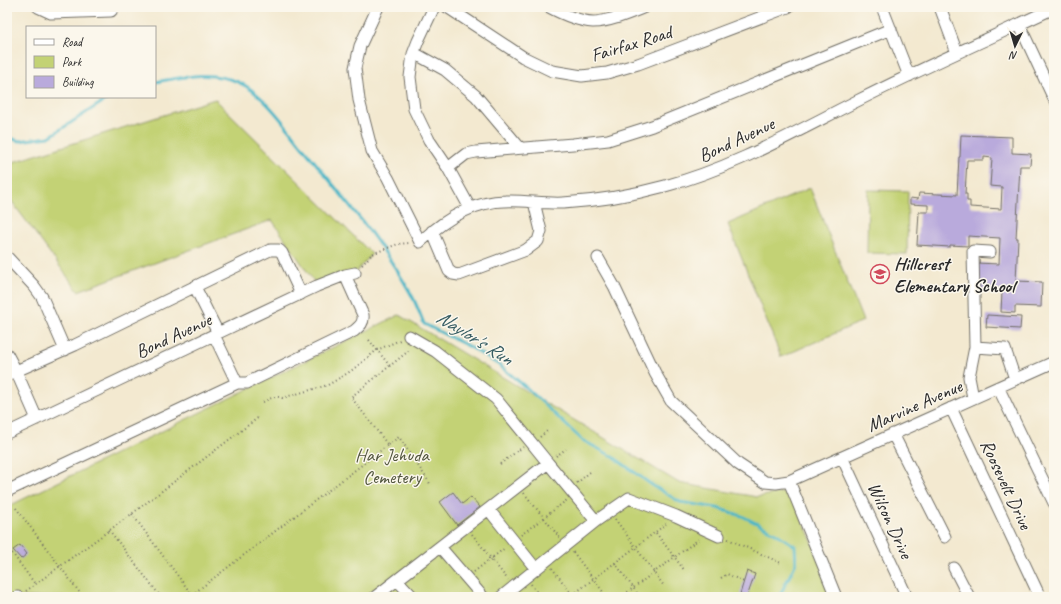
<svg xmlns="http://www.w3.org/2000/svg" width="1061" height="604" viewBox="0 0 1061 604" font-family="Caveat,sans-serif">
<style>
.green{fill:#c3d274;stroke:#777e50}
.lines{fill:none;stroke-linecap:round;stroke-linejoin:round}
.stream{stroke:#4ab6c7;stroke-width:3}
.building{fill:#b9aadc;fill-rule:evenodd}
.minor-casing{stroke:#716e65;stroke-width:13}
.path{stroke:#716e65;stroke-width:2;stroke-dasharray:1 3;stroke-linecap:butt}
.minor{stroke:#fff;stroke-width:11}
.labels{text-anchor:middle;stroke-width:3;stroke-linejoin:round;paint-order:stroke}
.street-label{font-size:19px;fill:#2b2b2b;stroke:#fbf7ec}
.poi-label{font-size:19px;font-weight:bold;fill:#2b2b2b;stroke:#fbf7ec;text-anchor:start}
.park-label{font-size:19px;fill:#51553d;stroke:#fbf7ec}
.water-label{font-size:20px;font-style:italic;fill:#365c62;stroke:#fbf7ec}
</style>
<rect width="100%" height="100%" fill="#fbf7ec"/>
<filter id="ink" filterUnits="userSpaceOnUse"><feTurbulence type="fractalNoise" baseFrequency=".025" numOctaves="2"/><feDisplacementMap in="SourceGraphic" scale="8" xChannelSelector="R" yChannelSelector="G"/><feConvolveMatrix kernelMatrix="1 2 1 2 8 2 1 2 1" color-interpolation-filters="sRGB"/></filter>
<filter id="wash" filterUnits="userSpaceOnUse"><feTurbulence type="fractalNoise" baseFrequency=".012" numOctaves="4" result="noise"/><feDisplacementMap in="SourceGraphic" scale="16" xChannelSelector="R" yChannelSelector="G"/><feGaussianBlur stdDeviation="0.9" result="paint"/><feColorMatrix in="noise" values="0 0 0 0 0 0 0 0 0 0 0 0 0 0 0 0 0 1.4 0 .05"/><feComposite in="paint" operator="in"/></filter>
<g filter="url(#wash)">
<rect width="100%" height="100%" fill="#f3e9d0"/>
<path class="green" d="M215,99L372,254L355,273L317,286L272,220L78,291L7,195V164Z
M810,188L863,321L781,357L728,224Z
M868,190L908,191L907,254L867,253Z
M399,315L679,483L757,497L790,491L836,597H7V507Z"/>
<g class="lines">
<path class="stream" d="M155,82C183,77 210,70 238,82C263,92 288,129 305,150C342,196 382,242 411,294C416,303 420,314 424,324L470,347L499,365L529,390L582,440L612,456L652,485L680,502L717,508L742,516L774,532L795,546L796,563L779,597
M7,137L19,141L49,137L110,97"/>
</g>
<g id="blocks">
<path class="building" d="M961,135L1012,137V153L1031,154L1030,166H1020L1016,238H1018L1016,281L1042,282L1041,307L1015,306V313L1001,312L1002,291L975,290L976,263L999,264L1000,238L968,236V246L950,245V247L917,245L919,212H928V205L910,204V198L918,199L919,193L957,195L959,157H960ZM984,157L992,158L990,186L1002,187L1001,209L970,207V201H967V194H965L967,160H984Z
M987,315L1021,317L1020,329L986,327Z
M453,492L462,504L471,497L480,507L457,525L440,502Z
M20,545L27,554L21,559L13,550Z
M747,571L755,574L747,597L740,594Z"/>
</g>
</g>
<g filter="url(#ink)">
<use href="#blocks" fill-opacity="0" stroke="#716e65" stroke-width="1"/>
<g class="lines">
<defs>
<path id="minor" d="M38,7L51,13L111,11L114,7
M378,7L360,46L355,68L359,100L372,151L388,178L420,242C442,222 473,201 505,201C524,200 544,204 563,203C598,201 632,195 665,186C733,168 795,132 857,101C922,68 988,39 1054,8
M434,7L418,41L413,54L410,77L414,109L429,140L448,168L470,208
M447,7L523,57L552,71L582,76L607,73L638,64L788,7
M549,7C562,14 577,21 593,22C609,22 630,13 645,7
M882,7L909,76
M940,7L957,53
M1019,24L1054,99
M414,53L445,70L476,96L520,148
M448,168L466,154L476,152L573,144L608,140L652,126L891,29
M432,231L449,271L453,274L459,275L526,250L538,241L541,231L534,202
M7,257L34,286L42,297L65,350
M598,258L614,286L655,373L671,401L738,464L765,482L776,483L789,481L1054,362
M195,287L218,333
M409,336L435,351L496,399L548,463
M975,347L1005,349L1015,379
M7,354L16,371L37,419
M7,375L75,345L270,250H279L282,253L301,294
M237,383H247L354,331C360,326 364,323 363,315L345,275
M998,387L1054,503
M973,398L969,377L975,347L973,251L990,252
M951,408L1040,597
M7,433L317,286L345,275L355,273
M893,434L945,537
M842,457L907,597
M789,481L836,597
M7,491L237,383L214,335
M489,510L536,569
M440,547L483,597
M954,568L969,597
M397,580L413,597
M17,597H18
M375,597L548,463L596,521L629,498L676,516L719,536
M501,597L596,521"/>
</defs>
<use href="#minor" class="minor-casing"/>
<path class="path" d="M362,265L372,254L398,244L409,243
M369,340L390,366
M263,402C269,399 275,395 282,398L328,385L351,371L377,350L400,340
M540,437L547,431
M388,445L399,437L431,485
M556,456L566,449
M500,464L523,447
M577,483L590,472
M524,493L560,538
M16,508L83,597
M132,514L192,595
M615,519L664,586
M109,530L161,597
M656,533L685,571
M472,534L490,557
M521,535L567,500
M728,539L781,563
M573,552L607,597
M12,553L35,584
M489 559a2 2 0 1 1 4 0a2 2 0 1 1-4 0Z
M493,557L505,548
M493,561L508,580
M615,563L640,597
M552,568L574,597
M474,572L489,560
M721,578L727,574L744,582
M531,584L540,597
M26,591L133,513L259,417
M189,597L388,445L351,397L411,349
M570,597L666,524
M621,597L699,539"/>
<use href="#minor" class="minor"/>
</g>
</g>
<defs>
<symbol id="school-ring" viewBox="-11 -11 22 22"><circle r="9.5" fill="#fbf7ec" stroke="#d1495b" stroke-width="1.5"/><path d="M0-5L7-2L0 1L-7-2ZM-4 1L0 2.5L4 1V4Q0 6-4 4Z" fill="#d1495b"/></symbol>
</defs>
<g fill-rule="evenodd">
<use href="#school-ring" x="869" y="263" width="22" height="22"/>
</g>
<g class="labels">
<g class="street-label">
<text transform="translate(631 43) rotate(-17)" y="7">Fairfax Road</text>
<text transform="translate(736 139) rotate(-25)" y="7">Bond Avenue</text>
<text transform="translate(173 335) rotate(-25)" y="7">Bond Avenue</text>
<text transform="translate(914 405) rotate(-24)" y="7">Marvine Avenue</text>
<text transform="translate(1007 484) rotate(65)" y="7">Roosevelt Drive</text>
<text transform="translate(891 520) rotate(65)" y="7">Wilson Drive</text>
</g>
<g class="poi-label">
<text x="894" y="270">Hillcrest<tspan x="894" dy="22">Elementary School</tspan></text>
</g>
<g class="park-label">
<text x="392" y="461">Har Jehuda<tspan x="392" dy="22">Cemetery</tspan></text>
</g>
<g class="water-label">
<text transform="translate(475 337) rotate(32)" y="7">Naylor's Run</text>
</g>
</g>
<rect width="1061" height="604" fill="none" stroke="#fbf7ec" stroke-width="24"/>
<rect x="26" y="26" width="130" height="72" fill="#fbf7ec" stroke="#a8a59f"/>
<rect x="34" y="39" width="20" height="6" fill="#ffffff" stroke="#a8a59f"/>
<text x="62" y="46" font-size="12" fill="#2b2b2b">Road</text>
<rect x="34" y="56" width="20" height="12" fill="#c3d274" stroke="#a8a59f"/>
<text x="62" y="66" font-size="12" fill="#2b2b2b">Park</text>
<rect x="34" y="76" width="20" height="12" fill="#b9aadc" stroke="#a8a59f"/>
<text x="62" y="86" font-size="12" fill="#2b2b2b">Building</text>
<g transform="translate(1015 46) rotate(185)" stroke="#fbf7ec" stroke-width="3" paint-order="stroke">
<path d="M0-3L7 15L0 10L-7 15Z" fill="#2b2b2b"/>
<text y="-6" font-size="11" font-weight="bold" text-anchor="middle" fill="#2b2b2b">N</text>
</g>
</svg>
